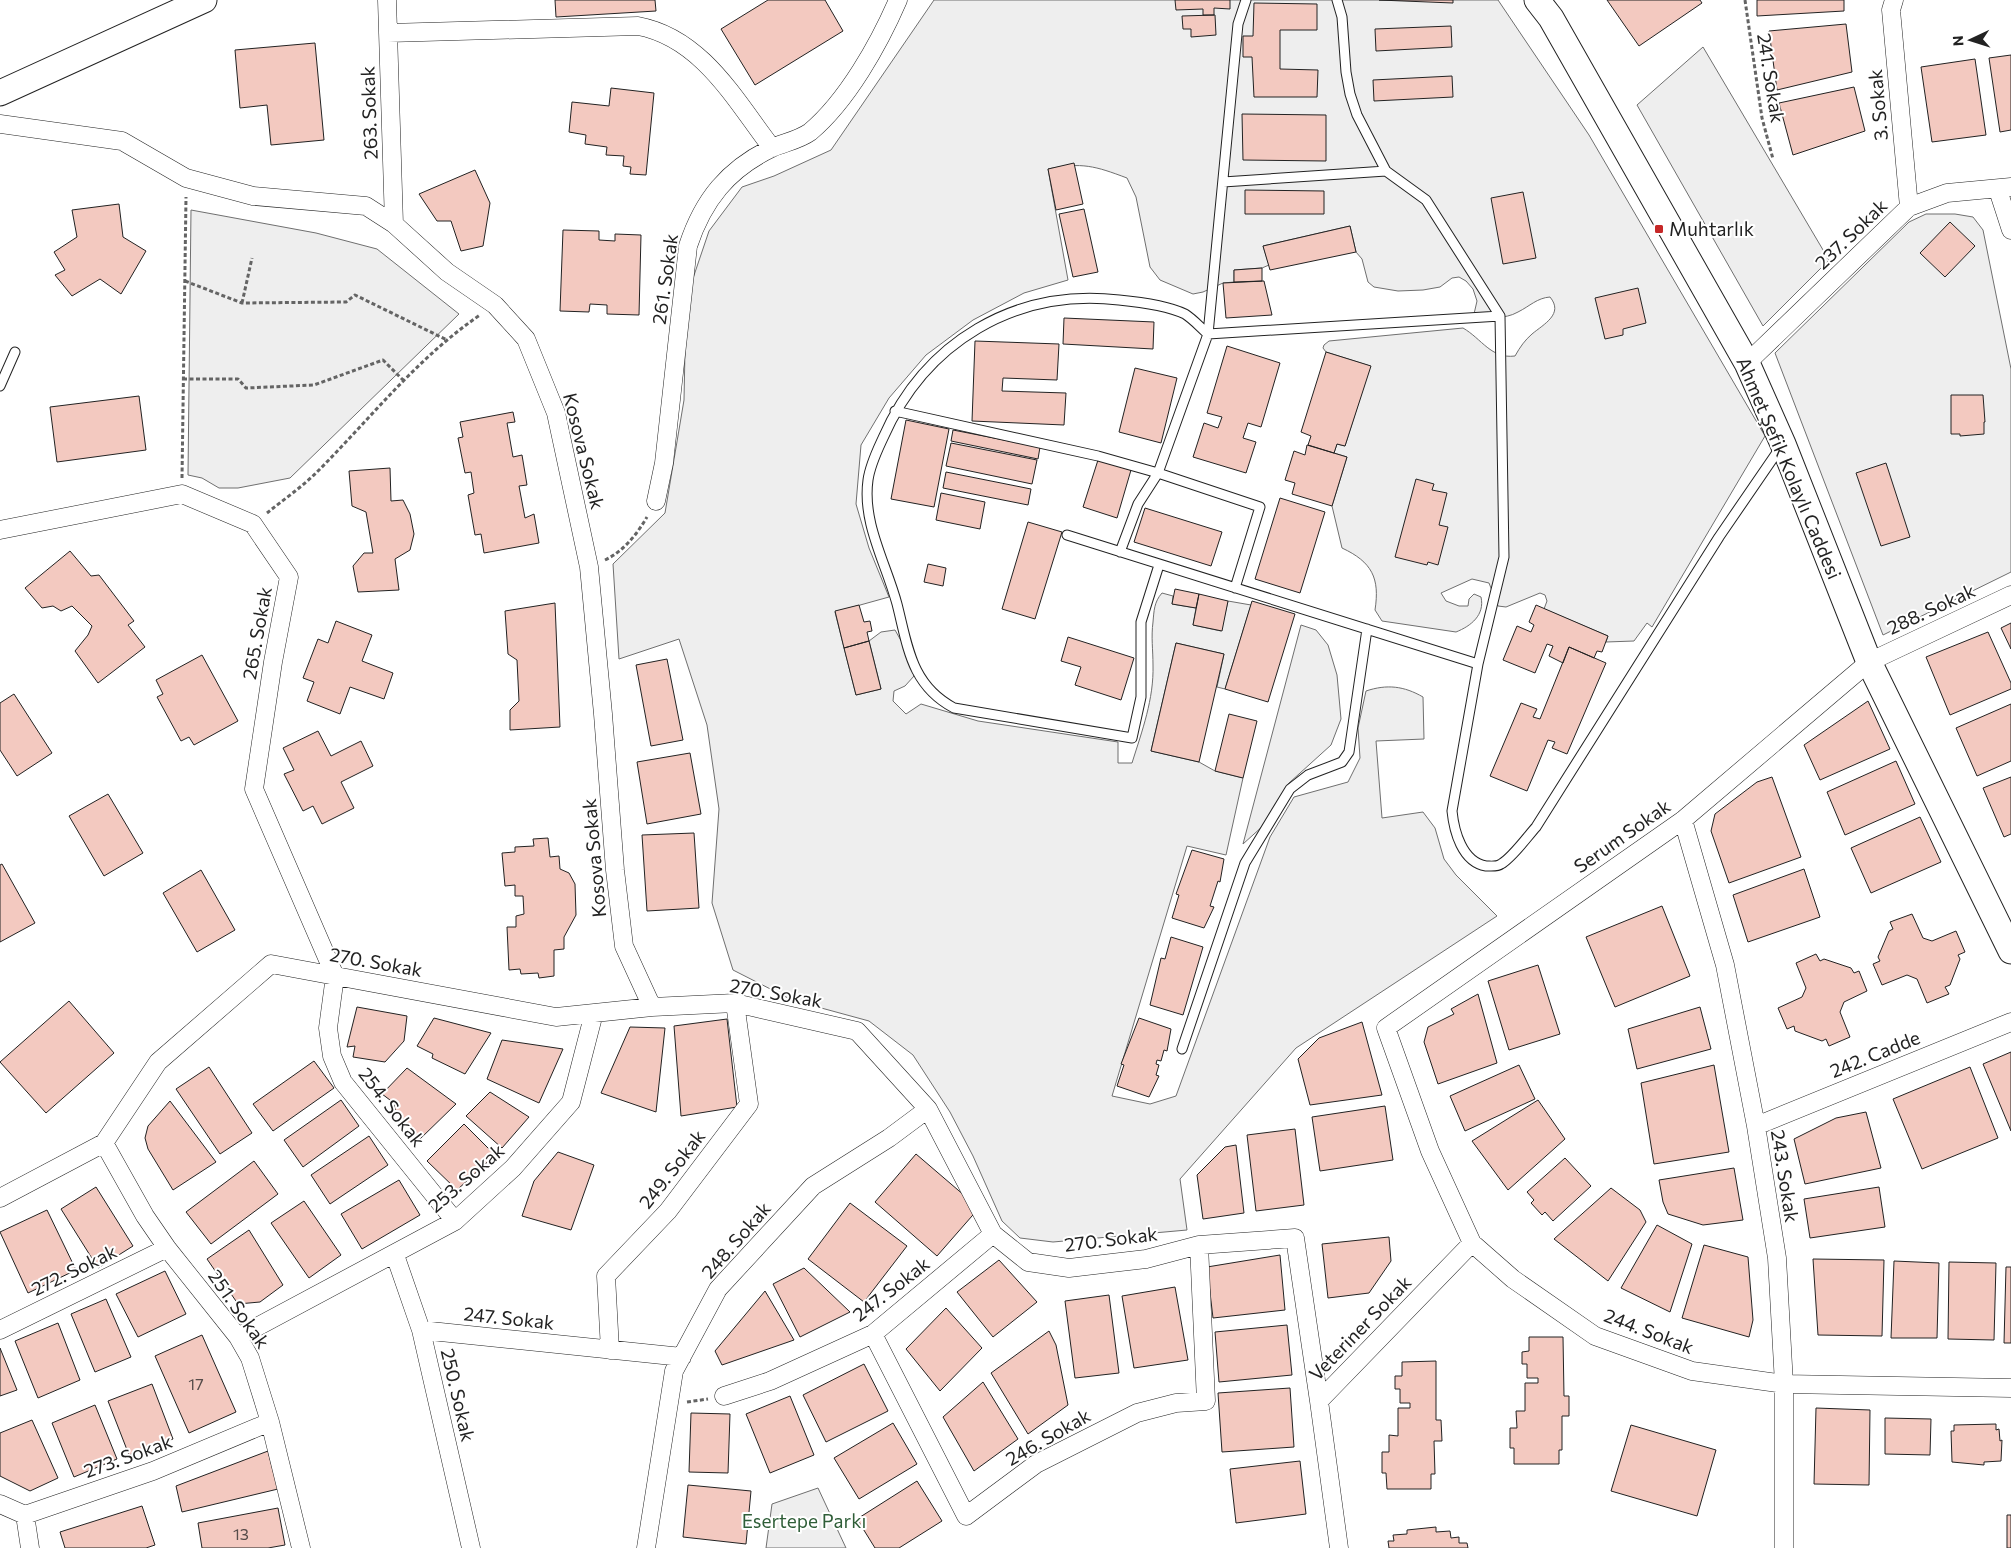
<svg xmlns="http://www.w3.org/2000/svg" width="2011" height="1548" viewBox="0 0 2011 1548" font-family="Commissioner,sans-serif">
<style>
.green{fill:#eee;stroke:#6f6f6f}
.building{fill:#f3c9c0;stroke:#222}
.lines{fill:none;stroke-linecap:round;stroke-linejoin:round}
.service-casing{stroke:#222;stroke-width:11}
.minor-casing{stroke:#222;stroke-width:19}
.secondary-casing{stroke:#222;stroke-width:27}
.path{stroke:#646464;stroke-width:3;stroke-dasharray:4 2.5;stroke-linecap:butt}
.service{stroke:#fff;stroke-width:9}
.minor{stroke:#fff;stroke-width:18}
.secondary{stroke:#fff;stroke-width:25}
.poi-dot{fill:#c62828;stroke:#fff;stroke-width:2}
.labels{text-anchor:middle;stroke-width:4;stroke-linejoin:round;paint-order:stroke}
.number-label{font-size:16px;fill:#564c4a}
.street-label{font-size:19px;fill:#222;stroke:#fff}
.poi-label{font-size:19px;fill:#222;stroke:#fff;text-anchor:start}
.park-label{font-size:19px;fill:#2f5e38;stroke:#fff}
</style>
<rect width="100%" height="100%" fill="#fff"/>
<path class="green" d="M934,0H1498L1589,135L1765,436L1652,627L1647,623L1634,641L1606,642L1608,636L1544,609L1547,601L1545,595L1540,593L1506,607L1498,606L1489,583L1472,579L1441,593L1446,601L1459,606H1468L1469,599L1474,594L1481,597C1485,615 1471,626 1456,632L1382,621L1375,610C1380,578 1372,562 1342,548L1332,506L1347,457L1334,453L1337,444L1345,446L1370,366L1326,352L1323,348L1324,345L1329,341L1463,328C1482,339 1491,359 1515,356C1520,347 1525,340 1532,334C1544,324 1564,314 1550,297C1537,298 1530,306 1518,312C1504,320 1489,317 1474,314L1477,301L1473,289L1466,281L1459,277L1452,278L1440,287L1423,290L1398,291L1374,287L1368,282L1362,259L1356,252L1350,226L1263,246L1269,265L1262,268L1234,270V282L1223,283L1203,292L1193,294L1160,280L1150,267L1136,197L1127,178C1095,166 1082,162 1048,169L1068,280L1024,293L973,320L926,355L889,398L861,445L856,504L869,548L889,597L835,612L856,695L881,689L869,641L881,632L895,630L908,653L914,676L905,686L894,691L893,701L906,714L921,704L978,721L1118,742V763H1132C1142,731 1154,699 1153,665C1153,650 1151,637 1153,622C1154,611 1154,602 1162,593L1173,596L1172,604L1196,608L1193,625L1221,631L1228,601L1251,605L1225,689L1217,687L1224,654L1176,643L1151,751L1199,762L1215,771L1243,778L1226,855L1187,846L1112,1096L1150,1104L1176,1096L1270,837L1294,797L1348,782L1360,758L1358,728L1366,691C1387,684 1404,686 1423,697L1424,739L1376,741L1382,818L1423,812L1435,828L1444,859L1456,875L1497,916L1296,1048L1180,1179L1187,1230L1053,1242L1020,1238L1002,1221L973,1156L950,1112L913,1055L869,1021L792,1000L733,970L712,903L719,809L707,725L679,639L619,659L613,564L665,513L684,400L686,299L709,231L742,187L774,176L831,150Z
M1703,47L1829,260L1763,326L1637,105Z
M191,210L316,233L377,249L459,314L290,478L238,488H219L202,478L188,475Z
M1926,214H1955L1973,217L1983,230L2011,369V572L1883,635L1775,353L1909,222Z
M1301,625L1316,630L1328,645L1337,675L1341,719L1331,745L1289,783L1264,825L1243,844Z
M818,1488L846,1548H766L772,1504Z"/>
<path class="building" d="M555,0H655L656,11L556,17Z
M768,0H825L843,31L755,85L721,29Z
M1175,0H1230V9L1214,8V15H1203V9L1176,10Z
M1379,0H1453V3Z
M1607,0H1700L1702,3L1639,46Z
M1757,0H1844V11L1757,16Z
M1254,3L1317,4V30H1280V69L1318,70L1317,97H1254L1252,57H1243V36H1253Z
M1215,15L1216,35L1191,37V29H1183L1182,16Z
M1846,24L1852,72L1777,90L1769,31Z
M1451,26L1452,47L1376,51L1375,29Z
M315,43L324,140L271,145L267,105L240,108L235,50Z
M2011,55V130L2000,132L1989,58Z
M1975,59L1986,135L1932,142L1921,67Z
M1452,76L1453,97L1374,101L1373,80Z
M1854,87L1865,131L1793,155L1779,103Z
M611,88L654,93L646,175L630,174L631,167L623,166L624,156L606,155L607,147L585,144L586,135L569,132L572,102L609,106Z
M1242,114L1326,115V161L1243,160Z
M1074,163L1083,204L1056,210L1048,169Z
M475,170L490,203L483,246L461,251L451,221H437L419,194Z
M1245,190L1324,191V214H1245Z
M1523,192L1536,258L1503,264L1491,198Z
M119,204L123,237L146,251L121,294L100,279L72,296L55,275L65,270L54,252L77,237L72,210Z
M1084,209L1098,272L1073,277L1059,214Z
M1950,222L1975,246L1945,277L1920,253Z
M1350,226L1356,252L1270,270L1263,246Z
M563,230L599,231V240L615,241V234L641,235L639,315L607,314V305L590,304L589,312L560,311Z
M1262,268V281L1234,282V270Z
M1264,281L1272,315L1226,318L1223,283Z
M1638,288L1646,323L1623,329V335L1605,339L1595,298Z
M1064,318L1154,322L1153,349L1063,344Z
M975,341L1059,344L1057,380L1003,378L1002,391L1066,393L1064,425L972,421Z
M1227,346L1280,363L1261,427L1248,423L1243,438L1256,442L1246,473L1193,457L1204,423L1218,428L1222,417L1207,413Z
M1326,352L1371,366L1345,446L1337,444L1334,453L1308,445L1311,436L1301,432Z
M1135,368L1177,378L1161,443L1119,432Z
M1951,395H1983L1985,422H1984V434L1960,436V434H1951Z
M139,396L146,450L57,462L50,407Z
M513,412L515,422L507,423L513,457L522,455L527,485L519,486L525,518L534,514L539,543L484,553L481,534L475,535L468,495L474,493L471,472L465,473L458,438L463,437L460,422Z
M906,420L949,429L934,507L891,499Z
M953,430L1040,447L1038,459L951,441Z
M951,443L1037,460L1032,484L946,466Z
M1307,445L1347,457L1332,506L1292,494L1295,483L1285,480L1294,451L1305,455Z
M1098,460L1131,470L1117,518L1083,507Z
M1886,463L1910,537L1881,546L1856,473Z
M390,468L391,501L403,500L410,514L414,534L410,550L395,559L399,590L358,592L353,566L364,553H373L366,512L352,506L349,471Z
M946,472L1031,489L1028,505L943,488Z
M1416,479L1434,484L1432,490L1447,493L1439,525L1448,527L1438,565L1428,562L1427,565L1395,557Z
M941,493L985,502L980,529L936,520Z
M1280,498L1325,512L1300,593L1255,579Z
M1145,508L1222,532L1211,566L1134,542Z
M1028,522L1062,532L1035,619L1002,609Z
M70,551L91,576L99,575L134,621L128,625L145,647L98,683L75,651L88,635L92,626L72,606L61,611L53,606L42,608L25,588Z
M928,564L946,568L943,586L924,582Z
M1175,589L1199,594L1196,608L1172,604Z
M1199,594L1228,601L1222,631L1193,625Z
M1252,601L1295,614L1268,702L1225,689Z
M555,603L560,727L510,730V710L519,701L517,660L508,654L505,611Z
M859,605L864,622L870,621L872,631L867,632L869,641L844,648L835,611Z
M1536,605L1608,636L1602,652L1597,651L1594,658L1569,647L1563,663L1549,656L1553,646L1547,644L1535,673L1503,660L1517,626L1531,632L1534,625L1529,622Z
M336,621L372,635L362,661L393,673L384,699L350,687L340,714L307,701L314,682L303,678L318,639L328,643Z
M2011,623V649L2001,628Z
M1988,632L2011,683V689L1950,715L1926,657Z
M1068,637L1134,658L1121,700L1075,685L1081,667L1061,661Z
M869,641L881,689L856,695L844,648Z
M1176,643L1224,654L1199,762L1151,751Z
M1569,647L1606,663L1567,754L1552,748L1555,742L1548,740L1527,791L1490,776L1521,703L1537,709L1533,717L1540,719Z
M202,655L238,721L194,745L189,737L181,741L157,697L163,694L156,680Z
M667,659L683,740L651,746L636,665Z
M14,694L52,753L17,776L0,750V703Z
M1868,701L1890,749L1820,780L1804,745Z
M2011,704V761L1977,776L1956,728Z
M1229,714L1257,721L1243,778L1215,771Z
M318,731L331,756L361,741L373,766L341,782L354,808L322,824L313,806L303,811L284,774L294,770L283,748Z
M690,753L701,814L647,824L637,762Z
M1896,761L1915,804L1845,835L1827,792Z
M1772,777L1801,857L1729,883L1711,831L1715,814L1757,782Z
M2011,777V834L2004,837L1983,788Z
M108,794L143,853L104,876L69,816Z
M1920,817L1941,862L1871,893L1851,848Z
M694,833L699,908L647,911L642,835Z
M548,838L550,857L559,856L560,869L569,873L575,884L576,915L564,937V949L554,950V976L539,978L538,973L521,974L520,969L509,970L507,927H516V916L524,914L523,896H515V885L505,886L502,853L515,852V847L534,846L533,839Z
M1192,850L1224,859L1220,882L1218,881L1210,906L1214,907L1204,928L1172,918L1179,895L1176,894Z
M2,864L35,923L0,942V865Z
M1804,869L1820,917L1748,942L1733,895Z
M201,870L235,930L197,952L163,893Z
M1662,906L1690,976L1615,1007L1586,937Z
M1912,914L1923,938L1932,941L1956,931L1965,952L1958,955L1960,959L1950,985L1945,987L1949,994L1927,1003L1917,979L1907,975L1882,985L1873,964L1880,961L1878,957L1889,931L1893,929L1890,922Z
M1171,937L1203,947L1183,1015L1150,1005L1161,958L1165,959Z
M1816,954L1820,961L1824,959L1851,968L1854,973L1859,971L1867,991L1844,1002L1840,1012L1850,1037L1829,1046L1826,1039L1822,1041L1795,1031L1794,1026L1787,1029L1778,1008L1802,997L1806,988L1796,963Z
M1538,965L1560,1034L1509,1050L1488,981Z
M1478,994L1497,1063L1438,1084L1424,1042L1428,1027L1454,1014L1451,1009Z
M69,1001L114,1053L46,1113L0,1062Z
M357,1007L407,1016L404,1041L385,1062L353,1057L355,1046L347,1047Z
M1700,1007L1711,1049L1637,1069L1628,1029Z
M434,1018L491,1033L465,1074L432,1058L433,1054L417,1046Z
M1139,1018L1171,1029L1167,1051L1164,1050L1161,1061L1157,1060L1156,1064L1159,1065L1156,1075L1159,1076L1149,1097L1117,1086L1124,1065L1121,1064Z
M727,1019L737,1107L681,1116L674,1026Z
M1362,1022L1382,1095L1310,1105L1298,1059L1319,1038Z
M630,1027L665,1028L656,1112L601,1093Z
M502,1040L563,1049L539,1103L487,1079Z
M2011,1052V1131L1983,1064Z
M314,1061L334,1088L273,1131L253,1104Z
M1519,1065L1535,1099L1465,1131L1450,1096Z
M1714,1065L1729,1152L1654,1164L1641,1083Z
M209,1067L252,1133L220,1154L176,1089Z
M1970,1067L1998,1138L1922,1169L1893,1099Z
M407,1068L456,1104L420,1139L395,1109L394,1103L382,1094Z
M490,1092L529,1117L502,1148L466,1116Z
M341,1100L359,1126L303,1167L284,1140Z
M1538,1100L1565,1139L1508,1190L1472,1141Z
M170,1101L216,1162L173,1190L148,1149L145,1138L148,1126Z
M1385,1106L1393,1160L1320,1171L1312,1117Z
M1866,1112L1881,1168L1805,1184L1794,1139L1836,1118Z
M464,1124L495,1155L457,1190L427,1161Z
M1295,1129L1304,1205L1256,1211L1247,1135Z
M369,1136L388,1165L330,1204L311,1175Z
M1236,1145L1244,1213L1203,1219L1197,1175L1225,1147Z
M558,1152L594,1165L571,1230L522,1216L534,1181Z
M916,1154L979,1208L937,1256L875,1202Z
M1565,1158L1591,1186L1553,1221L1545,1212L1542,1215L1531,1203L1534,1200L1527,1192Z
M254,1161L278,1194L211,1244L186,1212Z
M1734,1168L1743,1220L1703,1225L1668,1214L1663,1202L1659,1180Z
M399,1180L420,1215L362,1249L341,1214Z
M96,1187L133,1246L98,1268L61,1209Z
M1879,1187L1885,1227L1810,1238L1804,1199Z
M1611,1188L1640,1210L1646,1222L1608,1281L1554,1239Z
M304,1201L341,1255L309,1278L271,1223Z
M850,1203L907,1246L864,1302L808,1259Z
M47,1210L76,1270L28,1293L0,1232Z
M1657,1225L1692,1244L1670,1312L1621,1288Z
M249,1230L283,1285L260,1302L238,1304L207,1259Z
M1389,1237L1391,1261L1369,1293L1328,1298L1322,1244Z
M1704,1245L1748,1257L1753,1320L1749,1337L1682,1318Z
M1280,1255L1285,1310L1213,1318L1207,1267Z
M1813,1259L1884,1260L1882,1336L1818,1335Z
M999,1260L1037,1302L993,1337L957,1292Z
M1894,1261L1939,1263L1937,1338H1891Z
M1949,1262L1996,1263L1994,1340L1948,1339Z
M2006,1267H2011V1343H2004Z
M804,1268L850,1312L800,1337L773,1284Z
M165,1271L186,1314L138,1337L116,1294Z
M1175,1287L1188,1360L1134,1368L1122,1296Z
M765,1291L794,1340L722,1365L715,1351Z
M1109,1295L1119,1373L1075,1378L1065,1301Z
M106,1299L131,1357L95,1372L71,1314Z
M946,1308L982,1348L940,1391L906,1349Z
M58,1323L80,1380L38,1398L15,1341Z
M1287,1325L1292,1375L1219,1382L1215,1332Z
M1049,1331L1056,1345L1068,1405L1028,1434L991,1373Z
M202,1335L236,1412L189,1433L155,1356Z
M1529,1337H1563L1564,1396H1569V1416H1562V1450H1559V1464H1514V1448H1510V1428H1517L1516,1411H1525V1383H1538V1378H1527V1364H1522V1352L1529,1351Z
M0,1348L17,1390L0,1396Z
M1436,1361V1420H1441L1442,1441H1434L1435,1474H1431V1489H1387L1386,1473H1382V1452H1389V1435L1398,1436V1408H1410V1403H1400V1389H1395V1376H1402V1362Z
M864,1364L888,1411L826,1442L803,1395Z
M983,1382L1018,1439L974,1471L943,1417Z
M152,1384L173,1439L129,1455L108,1401Z
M1290,1388L1294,1447L1222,1452L1218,1393Z
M790,1396L814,1455L770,1473L746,1414Z
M95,1405L117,1459L74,1477L52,1423Z
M1816,1408L1870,1410L1869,1485L1814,1484Z
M691,1413L730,1414L728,1473L689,1472Z
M1885,1418L1931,1419L1930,1455L1885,1454Z
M32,1420L58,1478L30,1491L0,1476V1433Z
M893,1423L917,1464L859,1499L834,1458Z
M1996,1424V1430L1999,1429L2000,1441L2002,1440L2001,1461L1984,1462V1465L1952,1462L1951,1431H1954V1425Z
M1631,1425L1716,1450L1697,1516L1611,1491Z
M268,1451L278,1489L182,1512L176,1486Z
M1300,1461L1306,1514L1236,1523L1230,1469Z
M917,1481L942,1521L899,1548H875L857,1519Z
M688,1485L751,1491L746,1544L683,1537Z
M142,1506L155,1545L146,1548H65L60,1532Z
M278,1508L285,1545L268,1548H202L198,1523Z
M2007,1515H2011V1548H2007Z
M1436,1527V1532L1450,1531L1451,1538L1459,1537V1543H1467L1468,1548H1389L1388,1541H1394L1393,1535L1407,1534V1530Z"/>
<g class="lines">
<defs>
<path id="service" d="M1337,0L1342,17L1346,72L1350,94L1357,115L1386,171L1426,200L1500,316L1504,557L1478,664L1452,811C1454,831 1462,862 1486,866C1491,866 1497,867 1501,864C1512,858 1527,837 1536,827L1719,537L1780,448
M1223,182L1386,171
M0,386L15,352
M895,411L1098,456L1158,473L1208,334L1238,24L1246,0
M1067,535L1478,664
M1120,552L1138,504L1158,473L1260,507L1235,588
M1159,565L1141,622V697L1132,738L954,708C911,685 908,647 897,604C886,563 862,523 868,480C870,465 877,451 883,438C925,342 1015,288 1119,300C1140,302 1166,305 1185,314C1193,319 1201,328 1208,334L1500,316
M1182,1049L1245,863L1290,789L1308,775L1342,762L1349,752L1367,629"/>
<path id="minor" d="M387,0L394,224
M1894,0L1891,10L1909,207
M388,33L638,26C702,38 735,100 772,148
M0,124L122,141L186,178L253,196L366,206L394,224L447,272L495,305L526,339L556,413L589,567L603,714L615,870L624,946L652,1007
M1998,190L2011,230
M1747,363L1909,207L1947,193L2011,187
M656,501L664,463L688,246C703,200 728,169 772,148C783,143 799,140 810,132C847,101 879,44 898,0
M0,530L182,494L253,524L289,577L273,662L254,789L335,976L328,1028L332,1056L343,1082L455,1221
M2011,595L1869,662L1683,820L1386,1028L1430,1151L1472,1243L1513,1279L1595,1336L1692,1371L1784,1384L2011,1388
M1683,820L1725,965L1756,1126L1777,1258L1784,1384V1548
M1756,1126L2011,1022
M104,1143L145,1216L167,1248L238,1337L250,1358L270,1422L301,1548
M0,1198L104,1143L158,1062L271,964L556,1017L652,1007L735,1003L857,1031L928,1109L993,1234L1028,1262L1069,1268L1146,1259L1199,1245L1295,1238L1319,1401
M395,1255L421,1330L471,1548
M0,1330L167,1248
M421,1330L682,1357
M873,1334L966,1516L1036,1464L1137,1413L1176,1403L1206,1401L1199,1245
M238,1337L455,1221L513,1168L571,1102L594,1013
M610,1350L606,1276L668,1211L749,1104L735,1003
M724,1396L770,1381L873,1334L993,1234
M0,1504L25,1515L153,1471L270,1422
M25,1515L30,1548
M646,1548L674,1371L718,1289L813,1186L889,1138L928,1109
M1339,1548L1319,1401L1472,1243"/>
<path id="secondary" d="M1537,0L1551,18L1747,363L1783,444L1869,662L2011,951
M0,93L204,0"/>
</defs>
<use href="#service" class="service-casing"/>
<use href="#minor" class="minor-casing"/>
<use href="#secondary" class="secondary-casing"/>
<path class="path" d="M1745,0L1762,118L1773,159
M185,281L242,303L346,302L355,295L447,340
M242,303L252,258
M183,379H238L246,388L314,385L383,360L404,381
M182,478L186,197
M267,513C283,500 302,487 317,472C370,419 417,358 480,315
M605,560C624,551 637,534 647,517
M687,1402L708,1399"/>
<use href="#service" class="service"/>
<use href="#minor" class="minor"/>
<use href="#secondary" class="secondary"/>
</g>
<rect class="poi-dot" x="1654" y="224" width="10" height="10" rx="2.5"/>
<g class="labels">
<g class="number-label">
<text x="196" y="1390">17</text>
<text x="241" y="1540">13</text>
</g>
<g class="street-label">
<text transform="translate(1771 78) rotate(81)" y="7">241. Sokak</text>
<text transform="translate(1878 105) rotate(-95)" y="7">3. Sokak</text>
<text transform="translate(369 113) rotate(-92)" y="7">263. Sokak</text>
<text transform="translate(1851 234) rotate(-44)" y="7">237. Sokak</text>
<text transform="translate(665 279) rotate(-82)" y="7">261. Sokak</text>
<text transform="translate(584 451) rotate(76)" y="7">Kosova Sokak</text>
<text transform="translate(1789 468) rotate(67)" y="7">Ahmet Şefik Kolaylı Caddesi</text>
<text transform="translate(1931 609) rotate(-25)" y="7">288. Sokak</text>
<text transform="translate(257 633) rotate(-80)" y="7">265. Sokak</text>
<text transform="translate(1622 836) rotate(-35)" y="7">Serum Sokak</text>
<text transform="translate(594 858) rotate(-95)" y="7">Kosova Sokak</text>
<text transform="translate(376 962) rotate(10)" y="7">270. Sokak</text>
<text transform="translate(776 993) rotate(10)" y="7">270. Sokak</text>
<text transform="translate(1875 1054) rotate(-22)" y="7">242. Cadde</text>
<text transform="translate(392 1107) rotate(52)" y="7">254. Sokak</text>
<text transform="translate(672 1169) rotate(-52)" y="7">249. Sokak</text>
<text transform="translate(1785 1176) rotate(81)" y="7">243. Sokak</text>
<text transform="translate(466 1178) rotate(-41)" y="7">253. Sokak</text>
<text transform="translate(1111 1239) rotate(-7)" y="7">270. Sokak</text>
<text transform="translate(736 1240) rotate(-49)" y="7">248. Sokak</text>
<text transform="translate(74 1270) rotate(-26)" y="7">272. Sokak</text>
<text transform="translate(891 1289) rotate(-38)" y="7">247. Sokak</text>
<text transform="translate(239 1309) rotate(55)" y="7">251. Sokak</text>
<text transform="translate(509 1318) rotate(6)" y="7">247. Sokak</text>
<text transform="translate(1360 1328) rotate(-46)" y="7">Veteriner Sokak</text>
<text transform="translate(1649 1331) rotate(21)" y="7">244. Sokak</text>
<text transform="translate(458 1395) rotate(77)" y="7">250. Sokak</text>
<text transform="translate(1048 1437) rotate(-30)" y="7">246. Sokak</text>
<text transform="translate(128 1456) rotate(-20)" y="7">273. Sokak</text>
</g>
<g class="poi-label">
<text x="1669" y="236">Muhtarlık</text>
</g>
<g class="park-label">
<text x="804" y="1528">Esertepe Parkı</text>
</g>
</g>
<g transform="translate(1971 40) rotate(266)" stroke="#ffffff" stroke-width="4" paint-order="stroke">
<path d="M0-4L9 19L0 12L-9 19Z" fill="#222222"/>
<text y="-8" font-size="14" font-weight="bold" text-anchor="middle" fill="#222222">N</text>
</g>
</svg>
